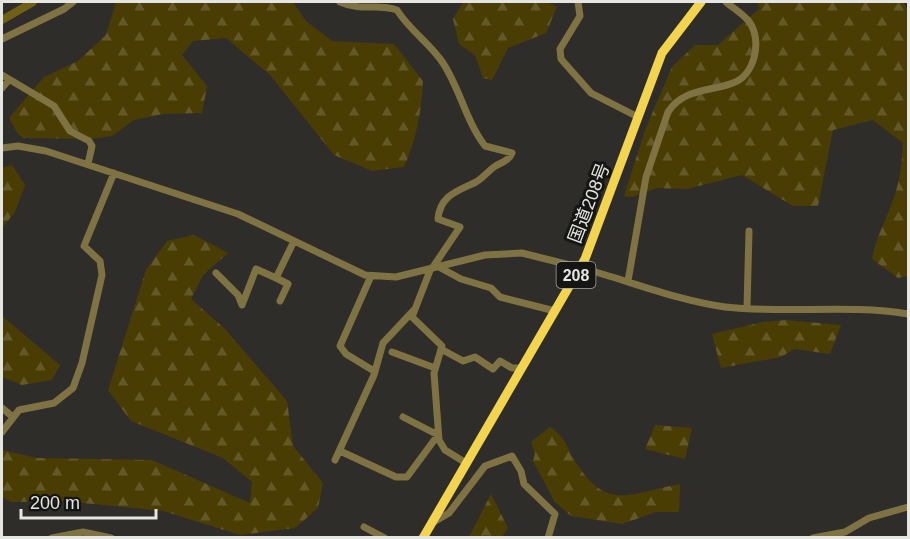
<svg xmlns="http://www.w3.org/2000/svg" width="910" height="539" viewBox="0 0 910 539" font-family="Arial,'Noto Sans JP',sans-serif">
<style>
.forest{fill:url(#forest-firs)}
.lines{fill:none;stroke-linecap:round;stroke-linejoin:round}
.river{stroke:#706017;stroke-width:8}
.minor{stroke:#7f7343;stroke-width:7}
.highway{stroke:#f3d44f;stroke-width:9}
.minor-bridge{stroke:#7f7343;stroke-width:7}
.labels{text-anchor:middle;stroke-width:6;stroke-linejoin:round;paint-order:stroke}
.shield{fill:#151513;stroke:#a7a7a4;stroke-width:1.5}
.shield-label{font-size:16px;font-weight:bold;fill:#e5e5e2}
.street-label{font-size:18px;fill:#e5e5e2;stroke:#151513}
</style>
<defs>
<pattern id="forest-firs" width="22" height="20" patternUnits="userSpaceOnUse" patternTransform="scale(1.5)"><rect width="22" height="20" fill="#493d04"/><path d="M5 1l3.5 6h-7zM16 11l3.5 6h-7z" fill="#635928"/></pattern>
</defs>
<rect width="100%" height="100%" fill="#2e2d29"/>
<path class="forest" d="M116,2H293L306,21L332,41L394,44L423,81C421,112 417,138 404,167L372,171L334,155L270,75L226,38L193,41L182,55L207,86L202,113L163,114L134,120L112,136L91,139L24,138L18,134L9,118L44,77L78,61L106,35Z
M463,2H548L557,7L546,33L508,48L492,80L483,78L475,55L459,44L453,19Z
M757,2H903L908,11V276L898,278L872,259C876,237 886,221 893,200C900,181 902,163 903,143L873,120L833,130L818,206H793L742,175L687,189L657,188L632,197L624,196L645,130L672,67L695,45H718L760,8Z
M12,165L25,185L15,212L2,228V168Z
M194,235L228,253L203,275L191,299L225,329L287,401L293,446L323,483L318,508L295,528L240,535L163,511L63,501L11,502L2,497V450L37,458L152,460L250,503L252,482L223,458L131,421L108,390L146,270L167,241Z
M2,316L60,365L52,380L22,385L2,377Z
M786,320L841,325L830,354L794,349L781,357L721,368L712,334L763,322Z
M655,425L692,428L685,459L645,449Z
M550,427C568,439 566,448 577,464C608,513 633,492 680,484L679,512H656L622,524L571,516L555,502L533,461L535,453L531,442Z
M491,494L508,528L502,537H469Z"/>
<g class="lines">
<path class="river" d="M2,20L33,2"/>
<path class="minor" d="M340,2C363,12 376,3 397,10C410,31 430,43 443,63C460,89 466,121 485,146L512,153C508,162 501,162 494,167C487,172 483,178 476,182C458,191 440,195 438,219L460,227L433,267
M578,2L580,16L560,49L561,59L591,93L638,117
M2,39L64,9L73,2
M2,75L54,106L70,131L89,141L92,146L88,164
M2,88L8,81
M2,148L18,146L46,151L238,214L365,275L396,277L485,255L522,253L570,265
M437,266L461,279L491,288L500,297L555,311
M431,268L412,317L442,346L434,373L439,440L445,450L466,463
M592,271C635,283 680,301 725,307C786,314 848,304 908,314
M216,273L238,295L242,305L256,269L276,278L294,241
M371,276L340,346L346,354L374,371
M276,278L288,284L280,301
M628,281L646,177L668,112C684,88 709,92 733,83C755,75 762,41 750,23C745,15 733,8 726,2
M747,308L749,231
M441,349L463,361L475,357L493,369L500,361L512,368H521
M392,352L435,368
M2,408L13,417
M2,432L19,410L54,403L73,388L82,363L102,275L100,261L84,246L114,173
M340,451L396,477H407L438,435L403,417
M335,460L374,375L383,343L414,310
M432,523L449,513L485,466L512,456L521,471L524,484L555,514L548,538
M364,527L385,538
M52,538L83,532L111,538
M813,538L845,532L869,518L908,507"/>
<path class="highway" d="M423,538L585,259L662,53L701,2"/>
<path class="minor-bridge" d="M570,265L592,271"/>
</g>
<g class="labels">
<rect class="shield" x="556.5" y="262" width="39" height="26" rx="4.5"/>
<g class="shield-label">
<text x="576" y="281">208</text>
</g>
<g class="street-label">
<text transform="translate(589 203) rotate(-69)" y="6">国道208号</text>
</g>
</g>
<rect width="910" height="539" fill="none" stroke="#e5e5e2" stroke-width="6"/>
<path d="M21 509v9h135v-9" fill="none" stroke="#e5e5e2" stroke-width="3"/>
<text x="30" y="509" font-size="18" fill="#e5e5e2" stroke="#151513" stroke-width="4.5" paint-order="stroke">200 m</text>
</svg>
